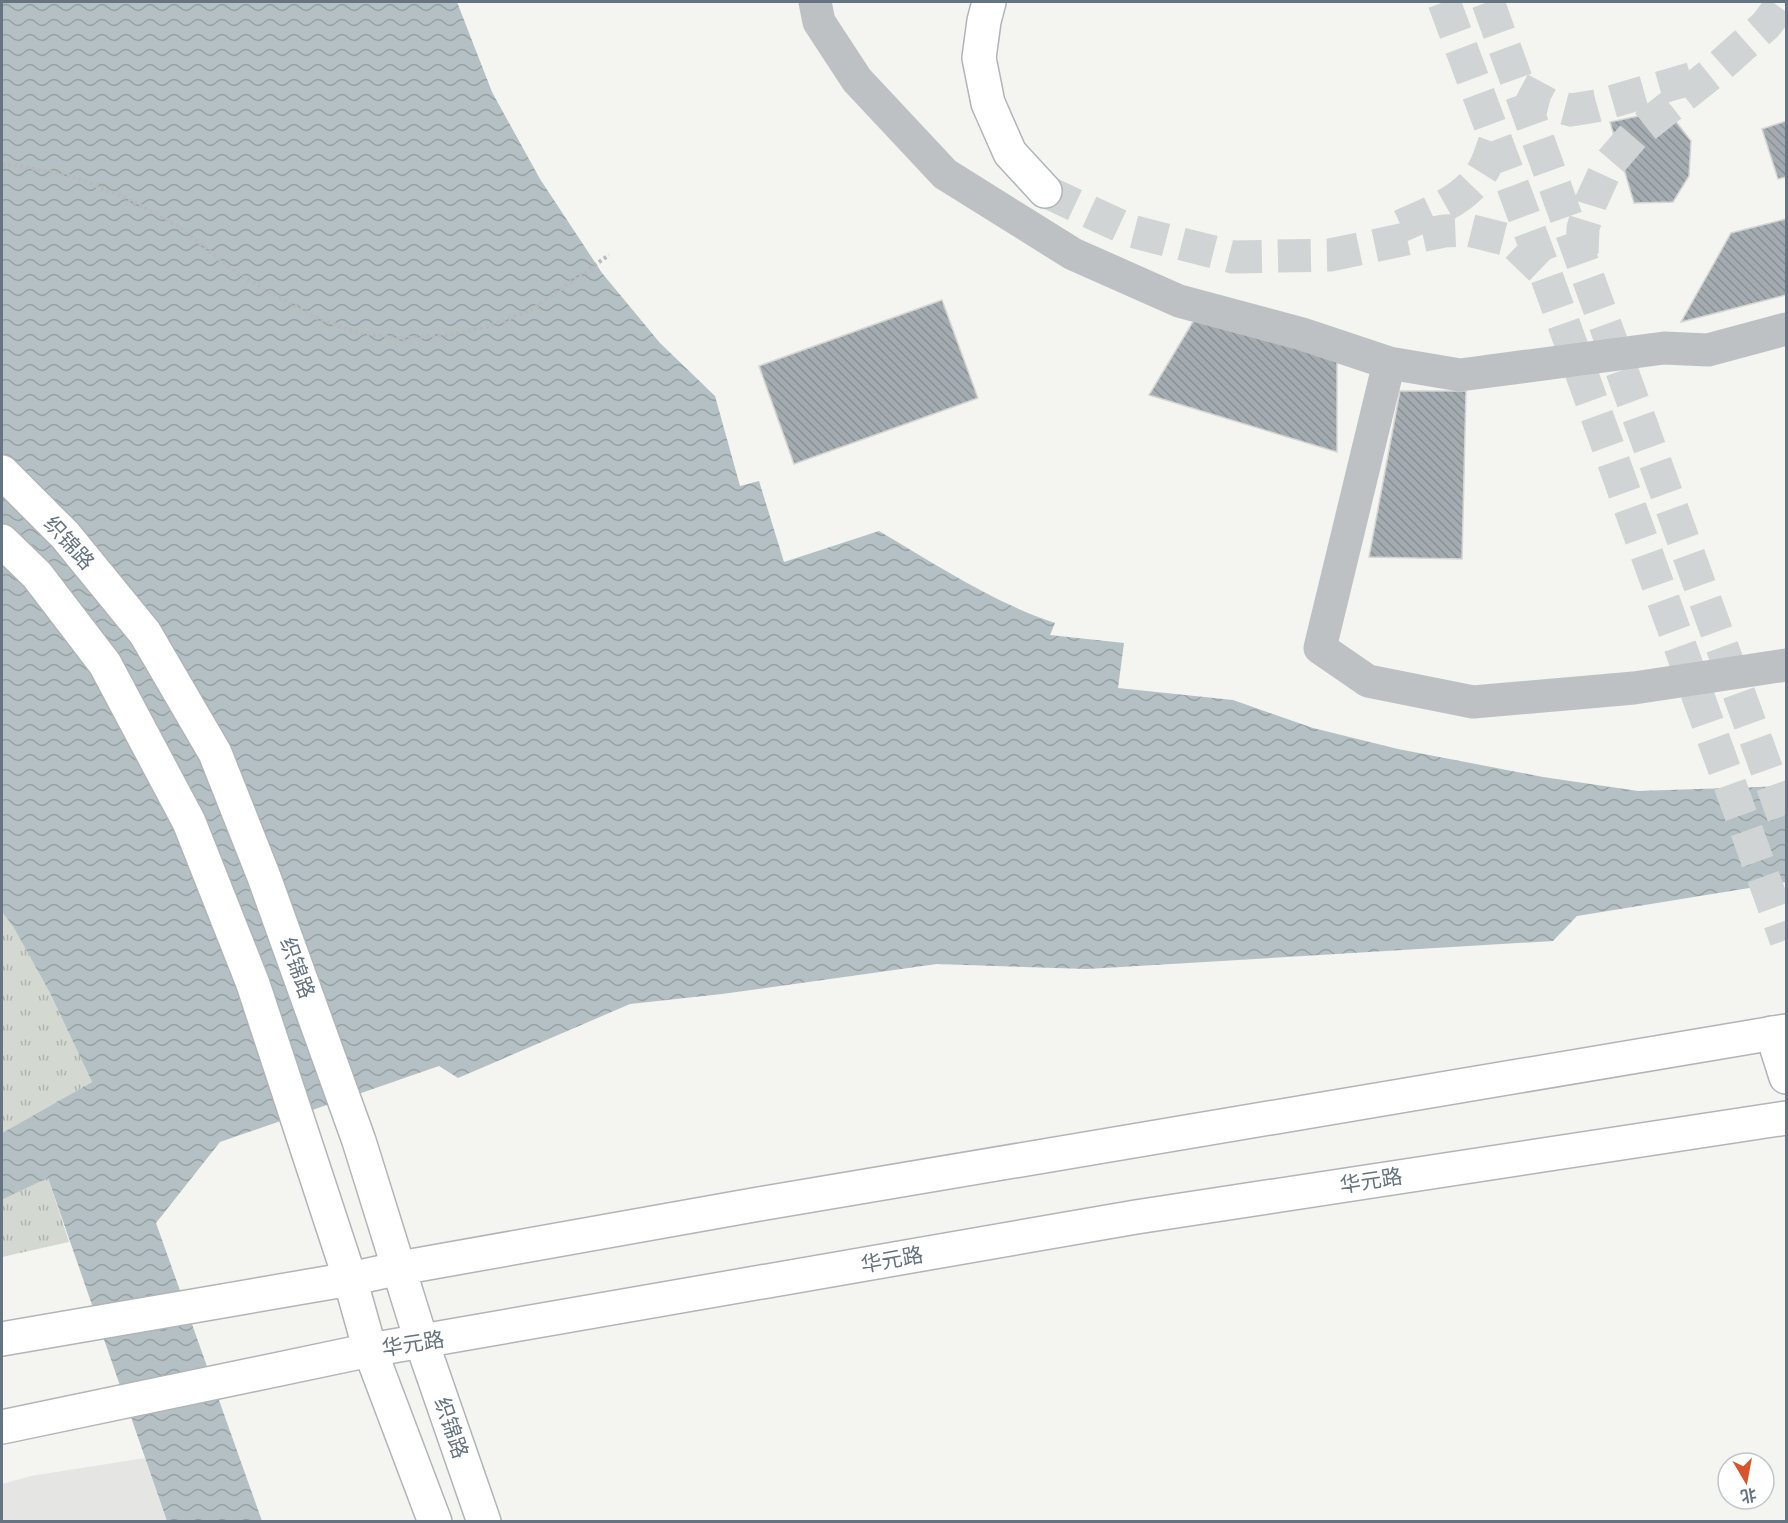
<svg xmlns="http://www.w3.org/2000/svg" width="1788" height="1523" viewBox="0 0 1788 1523" font-family="'Alegreya Sans','Noto Sans SC',sans-serif">
<style>
.built{fill:#e5e6e4}
.park{fill:url(#park-tufts)}
.water{fill:url(#water-waves)}
.building{fill:url(#building-back-hatch);stroke:#d5d5d3;stroke-width:1.5}
.lines{fill:none;stroke-linecap:round;stroke-linejoin:round}
.secondary-tunnel{stroke:#d0d4d4;stroke-width:33;stroke-dasharray:33 16;stroke-linecap:butt}
.secondary-casing{stroke:#b0b5b9;stroke-width:36}
.primary-casing{stroke:#b1b5b8;stroke-width:36}
.path{stroke:#b7babc;stroke-width:4;stroke-dasharray:3 3;stroke-linecap:butt}
.street{stroke:#bdc1c4;stroke-width:33}
.secondary{stroke:#fff;stroke-width:33}
.primary{stroke:#fff;stroke-width:33}
.labels{text-anchor:middle;stroke-width:6;stroke-linejoin:round;paint-order:stroke}
.street-label{font-size:21px;fill:#657480;stroke:#fff}
</style>
<defs>
<pattern id="park-tufts" width="24" height="20" patternUnits="userSpaceOnUse" patternTransform="scale(1.5)"><rect width="24" height="20" fill="#d3d9d0"/><path d="M3 7l-1-3M5 7V3M7 7l1-3M15 17l-1-3M17 17v-4M19 17l1-3" fill="none" stroke="#afb5ae"/></pattern>
<pattern id="water-waves" width="16" height="10" patternUnits="userSpaceOnUse" patternTransform="scale(1.5)"><rect width="16" height="10" fill="#b4c0c3"/><path d="M0 5q4-4 8 0t8 0" fill="none" stroke="#96a1a4"/></pattern>
<pattern id="building-back-hatch" width="6" height="6" patternUnits="userSpaceOnUse" patternTransform="scale(1.5)"><rect width="6" height="6" fill="#a4acb1"/><path d="M-1 5l2 2M0 0l6 6M5-1l2 2" fill="none" stroke="#899195"/></pattern>
</defs>
<rect width="100%" height="100%" fill="#f4f4f0"/>
<path class="built" d="M145,1458L167,1521L2,1522V1484L31,1476Z"/>
<path class="park" d="M2,912L13,925L50,993L92,1082L2,1133Z
M48,1178L69,1242L2,1257V1195L4,1198Z"/>
<path class="water" d="M2,2H457L492,92L540,179L602,273L660,343L715,396L740,486L759,481L784,562L879,531C935,564 992,602 1055,623L1050,635L1124,643L1118,688L1233,700L1313,728L1398,749L1543,777L1638,791L1786,786V882L1577,916L1553,941L1087,969L937,964L722,994L630,1004L458,1078L439,1066L220,1142L156,1223L262,1521H167L48,1178L3,1199L2,1195V1133L92,1082L50,993L13,926L2,912Z"/>
<path class="building" d="M1667,110L1691,141L1689,176L1673,202L1634,203L1610,122Z
M1786,121V177L1778,179L1762,129Z
M1786,219V295L1681,322L1731,233Z
M942,300L978,398L794,464L759,366Z
M1197,315L1337,357V452L1149,395Z
M1400,391H1466L1462,559L1369,557Z"/>
<g class="lines">
<path class="secondary-tunnel" d="M1444,2L1545,272L1786,940
M1488,2L1786,823
M1520,89L1548,104L1571,110L1596,106L1697,77
M1045,191L1131,231L1233,257L1330,255L1444,231L1468,230L1512,241L1541,269
M1401,226C1432,212 1469,199 1485,167C1489,159 1492,149 1495,141
M1582,253L1583,228L1591,202L1608,165L1633,136L1711,74L1766,25L1783,2"/>
<defs>
<path id="secondary" d="M989,2L984,21L979,58L988,103L1010,153L1045,191
M1772,1033L1786,1077
M422,1343L484,1522
M370,1350L435,1522"/>
<path id="primary" d="M2,472L65,535L145,633L215,753L264,877L359,1141L422,1343
M2,541L37,575L105,664L189,822L253,984L350,1279L370,1350
M2,1339L350,1279L400,1268L759,1204L1786,1031
M2,1427L370,1350L1136,1217L1786,1118"/>
</defs>
<use href="#secondary" class="secondary-casing"/>
<use href="#primary" class="primary-casing"/>
<path class="path" d="M2,165L20,166L75,177L128,199L178,226L239,275L317,318L355,332L401,339L447,335L486,327L530,311L609,255"/>
<path class="street" d="M815,2L819,22L857,80L945,174L1073,254L1179,301L1302,334L1389,363L1460,375L1664,348L1708,350L1786,329
M1389,363L1320,648L1368,681L1473,702L1634,688L1786,665"/>
<use href="#secondary" class="secondary"/>
<use href="#primary" class="primary"/>
</g>
<g class="labels">
<g class="street-label">
<text transform="translate(69 543) rotate(48)" y="7">织锦路</text>
<text transform="translate(297 968) rotate(70)" y="7">织锦路</text>
<text transform="translate(1371 1181) rotate(-9)" y="7">华元路</text>
<text transform="translate(892 1260) rotate(-10)" y="7">华元路</text>
<text transform="translate(413 1344) rotate(-9)" y="7">华元路</text>
<text transform="translate(451 1428) rotate(71)" y="7">织锦路</text>
</g>
</g>
<rect width="1788" height="1523" fill="none" stroke="#657480" stroke-width="6"/>
<g transform="translate(1746 1481) rotate(170)"><circle r="28" fill="#ffffff" stroke="#c1c7cc" stroke-width="1.5"/>
<path d="M0-4.5L10 22L0 15L-10 22Z" fill="#d9542c"/>
<text y="-9" font-size="16" font-weight="bold" text-anchor="middle" fill="#657480">北</text>
</g>
</svg>
